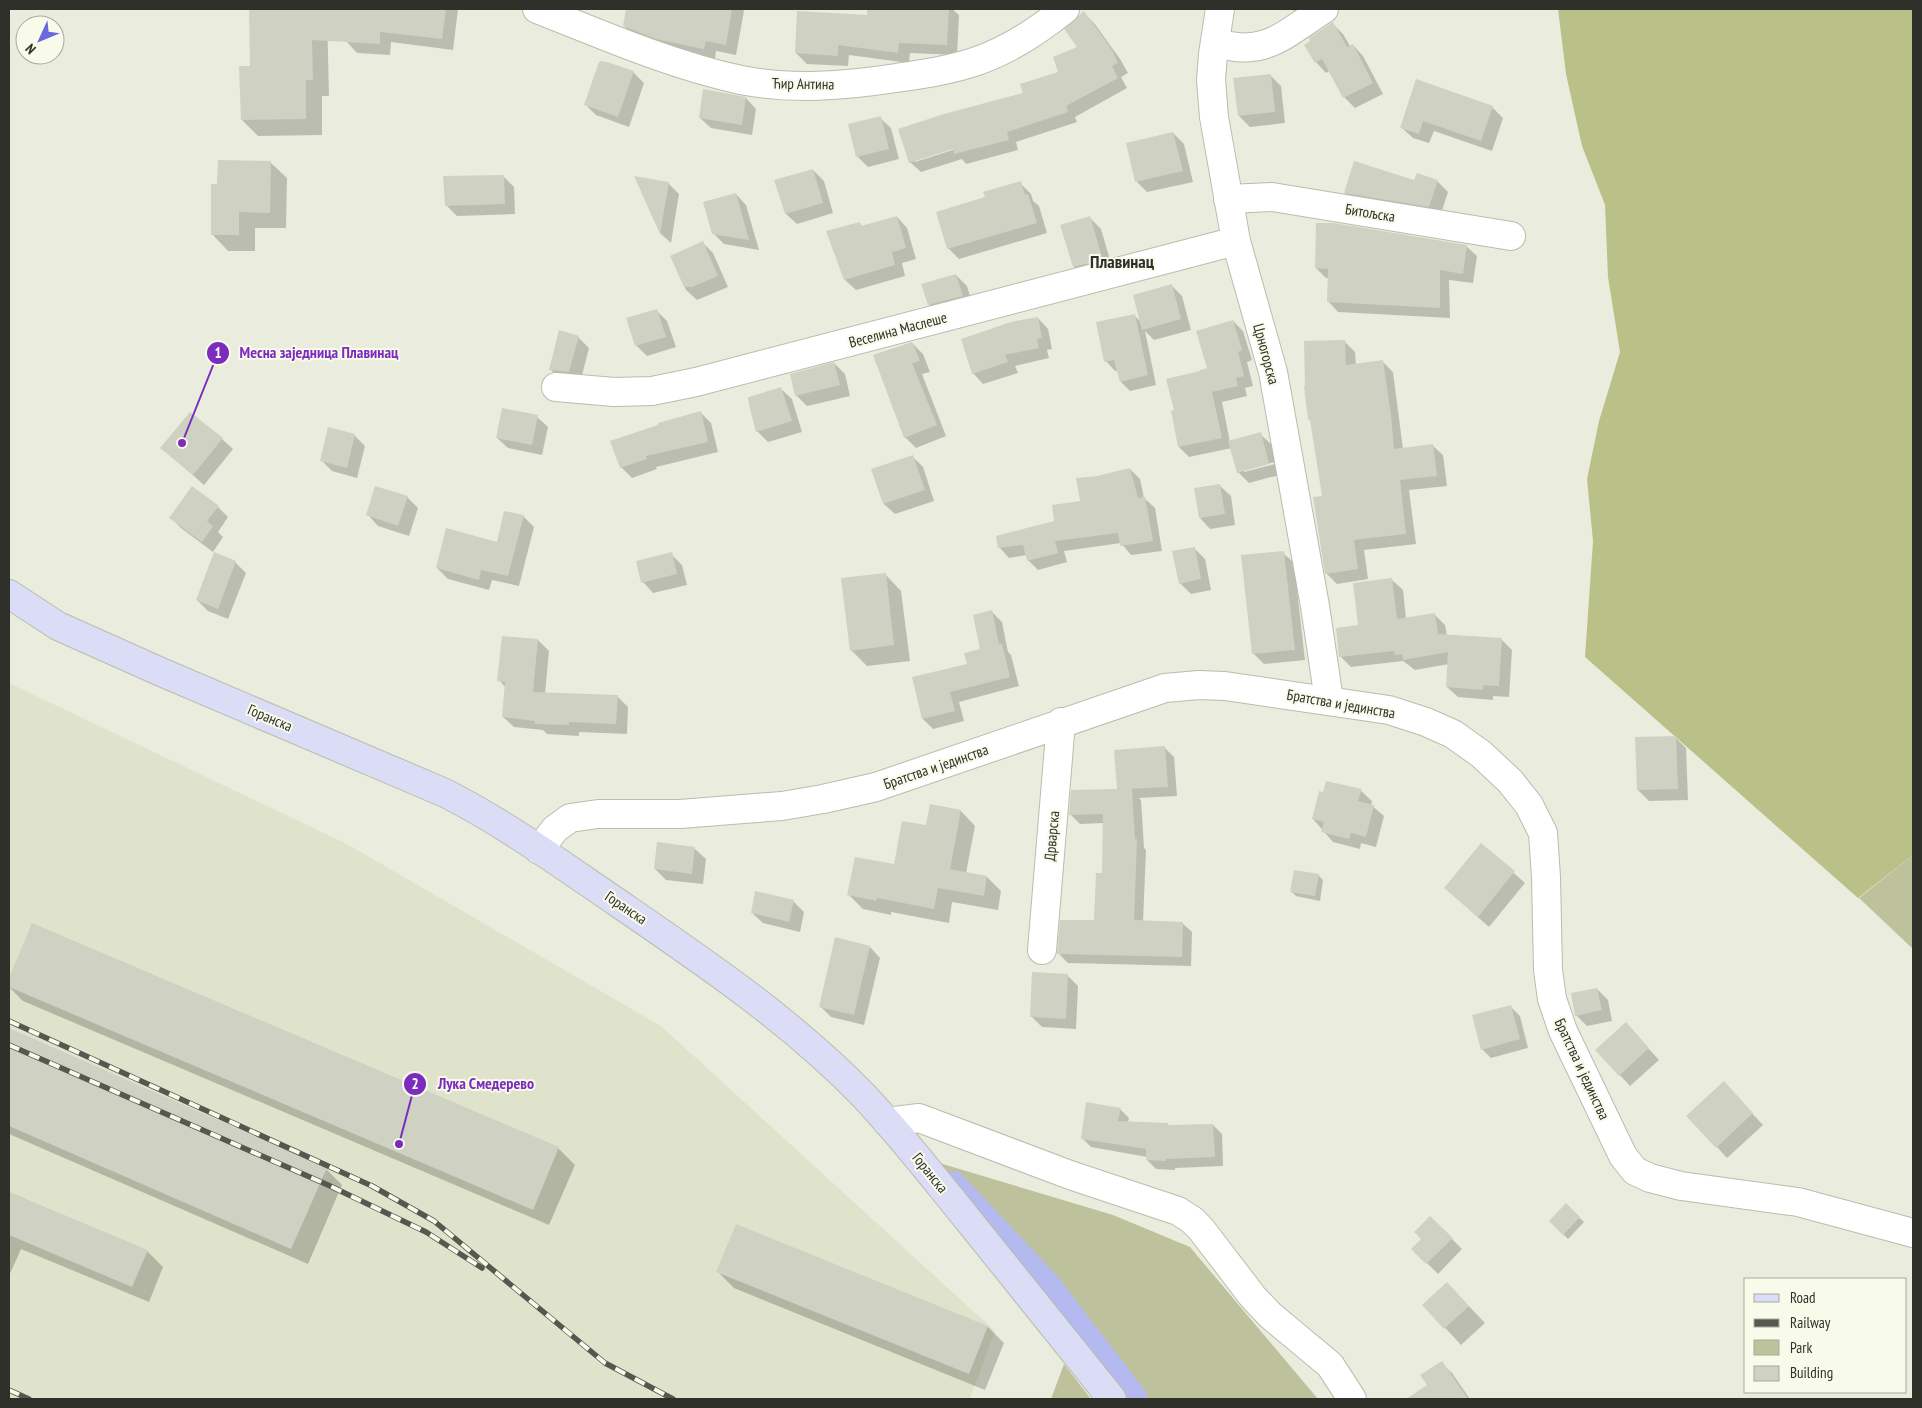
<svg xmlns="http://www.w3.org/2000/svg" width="1922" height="1408" viewBox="0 0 1922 1408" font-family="'PT Sans Narrow',sans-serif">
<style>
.built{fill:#e0e3cc}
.green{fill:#bdc29d}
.forest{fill:#bac188}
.shadow{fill:#0003;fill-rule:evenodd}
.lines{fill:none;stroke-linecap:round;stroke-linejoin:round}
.canal{stroke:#b4b9ef;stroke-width:26}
.building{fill:#cfd2c2}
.minor-casing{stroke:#babcad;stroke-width:30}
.secondary-casing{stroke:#babcad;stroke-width:30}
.minor{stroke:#fff;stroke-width:28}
.secondary{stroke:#dbdcf6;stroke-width:28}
.rail-casing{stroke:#565850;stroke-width:5.5}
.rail{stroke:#f8faea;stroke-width:4;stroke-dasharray:11;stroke-linecap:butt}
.labels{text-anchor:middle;stroke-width:4;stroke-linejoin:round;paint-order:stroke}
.street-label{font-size:15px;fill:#2f302a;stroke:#f8faea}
.quarter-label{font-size:18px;font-weight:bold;fill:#2f302a;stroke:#f8faea}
.leader{fill:none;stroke:#7b2cbf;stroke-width:2}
.callout-dot{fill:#7b2cbf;stroke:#f8faea;stroke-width:2}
.mark-label{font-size:15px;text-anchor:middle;font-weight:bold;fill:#fff}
.callout-label{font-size:16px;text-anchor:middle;font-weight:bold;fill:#7b2cbf;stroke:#f8faea;stroke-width:4;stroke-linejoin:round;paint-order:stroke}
</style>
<rect width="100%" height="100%" fill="#eaeddd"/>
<path class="built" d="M9,683L347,844L661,1026L995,1331L970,1399H9Z"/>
<path class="green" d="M1913,855V949L1859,898Z
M936,1162L1113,1215L1190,1247L1318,1399H1135L1046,1283L949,1179Z
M1064,1364L1091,1399H1051Z"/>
<path class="forest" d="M1558,9H1913V855L1858,898L1585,657L1593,541L1587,479L1599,421L1620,352L1608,277L1605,205L1582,146L1566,74Z"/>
<path class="shadow" d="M250,9H325L327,11L329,96H322V135L258,136L242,120L252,67Z
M348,9H458L453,50L391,42L390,55L357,53L347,42Z
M627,9H742L744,11L736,55L716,51L715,59L668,49L635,37L624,26Z
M869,9L914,10V9H952L959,15L957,55L910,53L909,63L849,55L848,66L807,64L796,53L868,16Z
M1292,9H1324L1304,21Z
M1084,13L1094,23L1120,59L1128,73L1121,77L1127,88L1075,117L1077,122L1016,142L1018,150L966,164L962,159L921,172L910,162L1060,72L1079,48ZM959,146V148L915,162V160Z
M1333,24L1343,34L1350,46L1353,45L1363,56L1383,94L1355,108L1344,97L1330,71L1326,73L1316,62Z
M601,61L633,72L644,83L629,127L596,115L586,105Z
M1270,75L1281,86L1285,123L1250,127L1239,116Z
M1417,80L1492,107L1503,118L1492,151L1434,131L1429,143L1413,138L1402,128Z
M746,98L756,109L752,135L711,128L700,118Z
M880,118L891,128L899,159L868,167L857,156Z
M1173,133L1184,144L1193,182L1147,192L1137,182Z
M270,162L287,178L286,228H255V251H228L212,234L218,185Z
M813,170L824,181L833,213L797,224L786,214Z
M503,176L514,187L515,214L457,216L446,205Z
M636,178L668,183L679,194L671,243L661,234Z
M1437,181L1448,192L1440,217L1356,203L1345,193L1415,182Z
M1020,183L1031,194L1033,201L1039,206L1047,233L959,259L948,248L986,198Z
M736,194L746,205L759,250L724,244L713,233Z
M897,217L907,228L916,259L902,263L905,276L856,290L845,280L827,232L859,223L863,227Z
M1090,218L1101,229L1113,270L1085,278L1074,267L1062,226Z
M703,243L713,253L728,287L697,300L686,290L671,256Z
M1466,246L1477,256L1473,283L1449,280L1450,318L1338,312L1328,301L1329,278H1326L1316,268Z
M956,275L967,286L973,306L939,316L929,305Z
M1171,285L1182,296L1191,330L1154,340L1145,331L1156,385L1130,391L1121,382L1118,370L1115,371L1106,361L1134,315L1141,322Z
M656,310L667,321L676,347L647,356L636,345Z
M1038,318L1048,329L1052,349L1047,350L1049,358L1015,366L1018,373L983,384L973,373Z
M1233,321L1243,331L1252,360L1247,362L1253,386L1245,388L1247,396L1222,402L1230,442L1260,434L1271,444L1279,475L1249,483L1238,472L1232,448L1189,457L1179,447L1172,412L1175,411L1202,372L1209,368ZM1275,462V464L1244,472V470Z
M578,337L589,348L580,383L561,380L550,369Z
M1345,342L1355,352L1356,365L1383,362L1393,372L1403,449L1432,445L1443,455L1447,486L1409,490L1416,544L1364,550L1368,579L1337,584L1326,573L1324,497L1312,422L1309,419Z
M912,343L923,354L930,372L922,374L946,436L916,448L905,437Z
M834,363L845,374L850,396L807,406L796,395Z
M781,389L792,399L802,432L768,442L757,431L748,398Z
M700,412L711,423L718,452L656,467L657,469L632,478L621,467Z
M537,417L548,427L542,455L508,448L497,438Z
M354,435L365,446L357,478L332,471L321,460Z
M222,439L233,449L204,485L162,448Z
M912,456L923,467L934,501L895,514L884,504Z
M1130,469L1140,479L1144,498L1155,508L1162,551L1131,555L1121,543L1064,551L1067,562L1038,570L1028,560L1027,555L1009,558L1000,548L1055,522Z
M1220,486L1231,496L1235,525L1210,529L1200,518Z
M407,497L418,508L409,536L378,526L368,515Z
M218,507L228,517L218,532L223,537L213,552L181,528L171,518Z
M523,516L534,527L519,586L492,580L489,590L448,579L437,568L498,543Z
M1194,548L1205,559L1211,590L1191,594L1180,583Z
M1283,553L1294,563L1305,660L1264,664L1253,653Z
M671,554L682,565L687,585L653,593L643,582Z
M235,562L246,573L228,619L208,611L197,600Z
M885,574L901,591L910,661L867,666L851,650Z
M1392,580L1403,590L1406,619L1434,614L1445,625L1447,636L1502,640L1512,650L1509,697L1493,696V700L1458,697L1447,687L1449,664L1415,670L1403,661L1351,667L1340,656Z
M992,612L1002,622L1008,652L1011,655L1019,686L959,702L964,721L933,729L923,719L913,678L968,665L981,650Z
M538,640L549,651L545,694L617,696L628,707L627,734L579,732V736L547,734L543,730L514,727L503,717L506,688L499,680Z
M1675,737L1686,748L1688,800L1649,801L1638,790Z
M1165,748L1174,757L1177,796L1139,798L1141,800L1144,848L1146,850L1143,922L1182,923L1192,932L1191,966L1068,963L1058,953L1095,922L1103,874L1104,823L1080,824L1070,814L1118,791Z
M1361,791L1372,801L1371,805L1384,816L1376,847L1361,843L1360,849L1333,842L1313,819Z
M961,811L975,826L966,873L987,877L1001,891L998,910L952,902L949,923L891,912V915L863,909L848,894L895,866Z
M658,844L695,849L706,859L703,884L666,880L655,869Z
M1481,844L1525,883L1489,927L1445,888Z
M1318,875L1323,880L1320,901L1296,896L1291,891Z
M756,893L794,902L804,912L800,932L763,923L752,913Z
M33,925L558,1148L575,1165L549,1225L23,1001L9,987V981Z
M870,947L880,958L864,1025L831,1017L820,1006Z
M1067,975L1078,986L1076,1029L1042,1027L1031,1016Z
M1597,989L1608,1000L1612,1021L1587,1026L1576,1015Z
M1511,1007L1520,1016L1528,1048L1491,1058L1482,1049Z
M9,1029L326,1169L342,1185L308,1264L9,1134Z
M1636,1035L1659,1060L1630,1086L1597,1050Z
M1734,1094L1763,1125L1727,1158L1717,1147Z
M1120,1109L1129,1118L1128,1122L1167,1124L1170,1127L1213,1125L1222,1134L1223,1166L1175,1168V1170L1156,1169L1147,1160V1157L1091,1147L1082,1138Z
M9,1192L147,1251L163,1267L149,1302L21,1249L9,1276Z
M1566,1205L1584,1222L1568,1239L1550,1221Z
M1430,1217L1462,1249L1438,1274L1413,1249L1422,1239Z
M718,1272L988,1327L1004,1343L985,1390L734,1288Z
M1463,1300L1485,1323L1461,1345L1424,1305Z
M1441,1363L1452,1373L1470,1399H1412L1411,1397L1429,1385Z"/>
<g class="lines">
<path class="canal" d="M953,1184L1046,1283L1135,1399"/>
</g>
<path class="building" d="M249,9H446L442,39L380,32V44L312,40L313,80H306V119L241,120L239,66H250Z
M626,9H732L726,45L706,41L704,49L656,39L623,26Z
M867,9H949L947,45L899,43L898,53L838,45V56L795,53L797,11L867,15Z
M1084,11L1112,50L1118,63L1112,66L1118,78L1066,106L1068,112L1007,132L1009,140L954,154L953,149L909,163L898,129L944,114L1023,93L1020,84L1058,72L1053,57L1077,47L1064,29Z
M1333,22L1347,47L1353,44L1373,83L1343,98L1322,59L1315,63L1304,45L1310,41L1309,38Z
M599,62H607L634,71L618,117L584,105Z
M1271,74L1275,112L1238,116L1233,78Z
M1416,79L1493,106L1481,141L1423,121L1419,134L1400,128Z
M703,89L746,97L742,125L699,118Z
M881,116L889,149L856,157L848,124Z
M1173,132L1183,171L1135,182L1126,143Z
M218,160L271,161L270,213L239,212V235H211V184H217Z
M1354,161L1414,180L1417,173L1438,180L1429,207L1344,193Z
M813,169L823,203L785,214L774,180Z
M504,175L505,204L445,206L443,176Z
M634,176L669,182L660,234Z
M1021,181L1025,195L1028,194L1037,223L947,249L936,212L985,197L983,192Z
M736,193L749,240L712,234L703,202Z
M897,216L906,248L892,252L895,265L844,280L826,231L860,222L861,226Z
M1090,216L1103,260L1073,267L1060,225Z
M1316,223H1334L1467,245L1463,274L1440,270V308L1327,302L1328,269L1315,268Z
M703,241L718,276L692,287H684L670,256Z
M956,274L963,296L928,305L921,284Z
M1172,284L1181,319L1142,330L1133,295Z
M657,309L666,337L635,346L626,318Z
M1135,314L1148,375L1120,382L1114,360L1104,362L1096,322Z
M1038,317L1042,338L1037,339L1039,348L1005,355L1008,362L972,374L961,339L1011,322Z
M1233,320L1242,350L1238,352L1244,376L1236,378L1238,386L1212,392L1222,438L1178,447L1171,411L1174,410L1166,379L1200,371V370L1207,368L1196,331Z
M559,330L579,336L569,372L549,370Z
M1345,340L1346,365L1383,360L1391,415L1394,449L1433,444L1437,476L1400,480L1406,534L1354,540L1358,569L1325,574L1313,497L1322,496L1310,420H1308L1304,386H1305L1304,341Z
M912,342L920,361L912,363L937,425L904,438L873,355Z
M834,362L840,385L795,396L790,374Z
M781,387L792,421L756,432L749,405V397Z
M502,408L538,415L532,445L496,438Z
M701,411L708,442L646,456L647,459L620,468L610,441L658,425V423Z
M190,412L223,438L193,475L160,448Z
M328,427L355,434L347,468L320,461Z
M1261,432L1269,464L1237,473L1228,441Z
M913,455L925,490L883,504L871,469Z
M1130,468L1138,498L1145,497L1153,541L1120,546L1118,533L1055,541L1058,553L1027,561L1023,545L998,548L996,536L1054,521L1052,505L1080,501L1076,478L1097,476Z
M1220,484L1225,514L1199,518L1194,488Z
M192,486L219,506L207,521L213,526L202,542L169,518Z
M375,486L408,496L398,526L366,515Z
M504,511L524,515L508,576L481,570L479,580L436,568L446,528L497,542Z
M1195,547L1201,579L1179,584L1172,551Z
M1284,551L1295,650L1252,654L1241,555Z
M214,552L236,561L218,609L196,600Z
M672,552L677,574L641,583L636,561Z
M886,573L894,645L850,651L841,578Z
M1392,578L1397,619L1435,613L1438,634L1502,638L1499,686L1483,685V690L1446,687L1448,652L1403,660L1402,654L1395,655L1394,651L1339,657L1336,628L1358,625L1353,583Z
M992,610L999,644H1002L1010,677L950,692L955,711L922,719L912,677L967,664L964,653L980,649L973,615Z
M502,636L538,639L533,692L618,695L616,724L569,722V725L535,724V721L502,717L505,682L497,681Z
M1676,736L1678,789L1637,790L1635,737Z
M1165,746L1168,787L1127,789H1132L1135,839H1137L1134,920L1183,922L1182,957L1057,954L1060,920H1094L1096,873H1102L1103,814L1069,815L1071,790L1117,789L1114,750Z
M1326,781L1362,789L1358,801L1374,805L1366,837L1351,833L1349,839L1321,832L1324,822L1312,819L1319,791L1323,792Z
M930,804L961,810L950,869L987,876L984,896L938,888L934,909L877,898L876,901L847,895L855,857L894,864L902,821L926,825Z
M657,842L695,847L692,874L654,869Z
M1481,843L1515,871L1478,917L1444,888Z
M1294,870L1319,874L1315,896L1290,892Z
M755,891L794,900L789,922L751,913Z
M32,923L559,1147L533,1210L9,987V978Z
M835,937L870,946L854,1015L819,1007Z
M1032,972L1068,974L1066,1019L1030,1017Z
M1597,988L1602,1010L1575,1016L1571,993Z
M1511,1005L1520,1039L1481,1050L1472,1015Z
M1626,1022L1649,1048L1619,1076L1595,1050Z
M9,1028L327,1168L291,1249L9,1126Z
M1724,1081L1753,1113L1716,1148L1686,1116Z
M1086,1102L1121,1108L1118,1121L1168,1123V1125L1213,1124L1215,1157L1166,1159V1161L1146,1160V1149L1081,1139Z
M9,1192L148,1250L132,1287L9,1235Z
M1566,1203L1580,1217L1563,1235L1549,1221Z
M1430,1216L1453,1238L1426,1264L1411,1249L1421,1239L1414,1232Z
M736,1224L988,1326L969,1374L716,1272Z
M1447,1282L1469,1306L1444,1329L1422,1305Z
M1442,1361L1468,1399H1406L1427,1385L1420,1375Z"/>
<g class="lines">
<defs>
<path id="minor" d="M537,9C603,35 671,65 741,80C792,90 844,86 896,78C923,74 951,70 977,61C1009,50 1039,30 1065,9
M1220,9L1213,54L1211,80L1214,117L1236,241L1273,372L1315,606L1329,700
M1215,42C1263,59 1285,34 1324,9
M1228,199L1272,197L1511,236
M556,387L614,392L652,391L696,382L1236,241
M539,850L555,829L570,818L598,814H680L782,806L823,799L876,787L1165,688L1199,685L1225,686L1389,710L1426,722L1453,734L1481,754L1510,781L1529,805L1543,833L1546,877L1548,970L1552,999L1563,1031L1623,1156L1635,1171L1650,1178L1681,1186L1798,1202L1913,1233
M1042,950L1061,722
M887,1122L919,1118L1070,1175L1178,1211L1192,1220L1201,1229L1253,1297L1270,1315L1330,1365L1352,1399"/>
<path id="secondary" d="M9,594L58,626L161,672L445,793C506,824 562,865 618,903C704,962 790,1020 863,1095C901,1135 934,1178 969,1221C1017,1280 1064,1340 1112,1399"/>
</defs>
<use href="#minor" class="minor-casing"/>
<use href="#secondary" class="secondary-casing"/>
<use href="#minor" class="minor"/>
<use href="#secondary" class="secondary"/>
<defs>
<path id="rail" d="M9,1021L372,1186L434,1221L605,1363L673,1399
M9,1045L328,1185L426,1232L482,1268
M9,1390L29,1399"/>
</defs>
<use href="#rail" class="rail-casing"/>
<use href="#rail" class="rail"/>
</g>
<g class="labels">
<g class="street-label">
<text transform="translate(803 84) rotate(1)" y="5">Ћир Антина</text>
<text transform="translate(1370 213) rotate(9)" y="5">Битољска</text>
<text transform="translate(898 330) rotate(-15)" y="5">Веселина Маслеше</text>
<text transform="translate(1266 354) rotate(75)" y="5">Црногорска</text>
<text transform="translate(1341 704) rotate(10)" y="5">Братства и јединства</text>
<text transform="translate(270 718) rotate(23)" y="5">Горанска</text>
<text transform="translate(936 767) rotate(-19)" y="5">Братства и јединства</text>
<text transform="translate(1052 836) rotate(-85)" y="5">Дрварска</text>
<text transform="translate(626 908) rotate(34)" y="5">Горанска</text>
<text transform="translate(1582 1069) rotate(65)" y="5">Братства и јединства</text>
<text transform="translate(930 1173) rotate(51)" y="5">Горанска</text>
</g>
<g class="quarter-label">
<text x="1122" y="268">Плавинац</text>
</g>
</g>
<path class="leader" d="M182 443L218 353M399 1144L415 1084"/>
<g class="callout-dot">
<circle cx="182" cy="443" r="5"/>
<circle cx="399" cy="1144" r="5"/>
<circle cx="218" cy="353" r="12"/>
<circle cx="415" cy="1084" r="12"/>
</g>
<g class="mark-label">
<text x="218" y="358">1</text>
<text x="415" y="1089">2</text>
</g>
<g class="callout-label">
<text x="319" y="358">Месна заједница Плавинац</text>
<text x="486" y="1089">Лука Смедерево</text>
</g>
<rect width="1922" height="1408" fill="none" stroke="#2f302a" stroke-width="20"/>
<rect x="1744" y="1278" width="162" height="115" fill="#f8faea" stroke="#a8a99d"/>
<rect x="1754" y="1294" width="25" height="8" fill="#dbdcf6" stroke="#a8a99d"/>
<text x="1790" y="1303" font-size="15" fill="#2f302a">Road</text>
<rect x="1754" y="1319" width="25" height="8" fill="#565850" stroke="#a8a99d"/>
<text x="1790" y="1328" font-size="15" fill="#2f302a">Railway</text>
<rect x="1754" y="1340" width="25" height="15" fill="#bdc29d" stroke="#a8a99d"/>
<text x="1790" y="1353" font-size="15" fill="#2f302a">Park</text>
<rect x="1754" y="1366" width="25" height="15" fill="#cfd2c2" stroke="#a8a99d"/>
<text x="1790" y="1378" font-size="15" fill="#2f302a">Building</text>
<g transform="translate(40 40) rotate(226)"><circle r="24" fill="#f8faea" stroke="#a8a99d"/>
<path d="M0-4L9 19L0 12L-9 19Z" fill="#6a67e1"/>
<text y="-8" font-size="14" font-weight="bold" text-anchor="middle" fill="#2f302a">N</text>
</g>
</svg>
